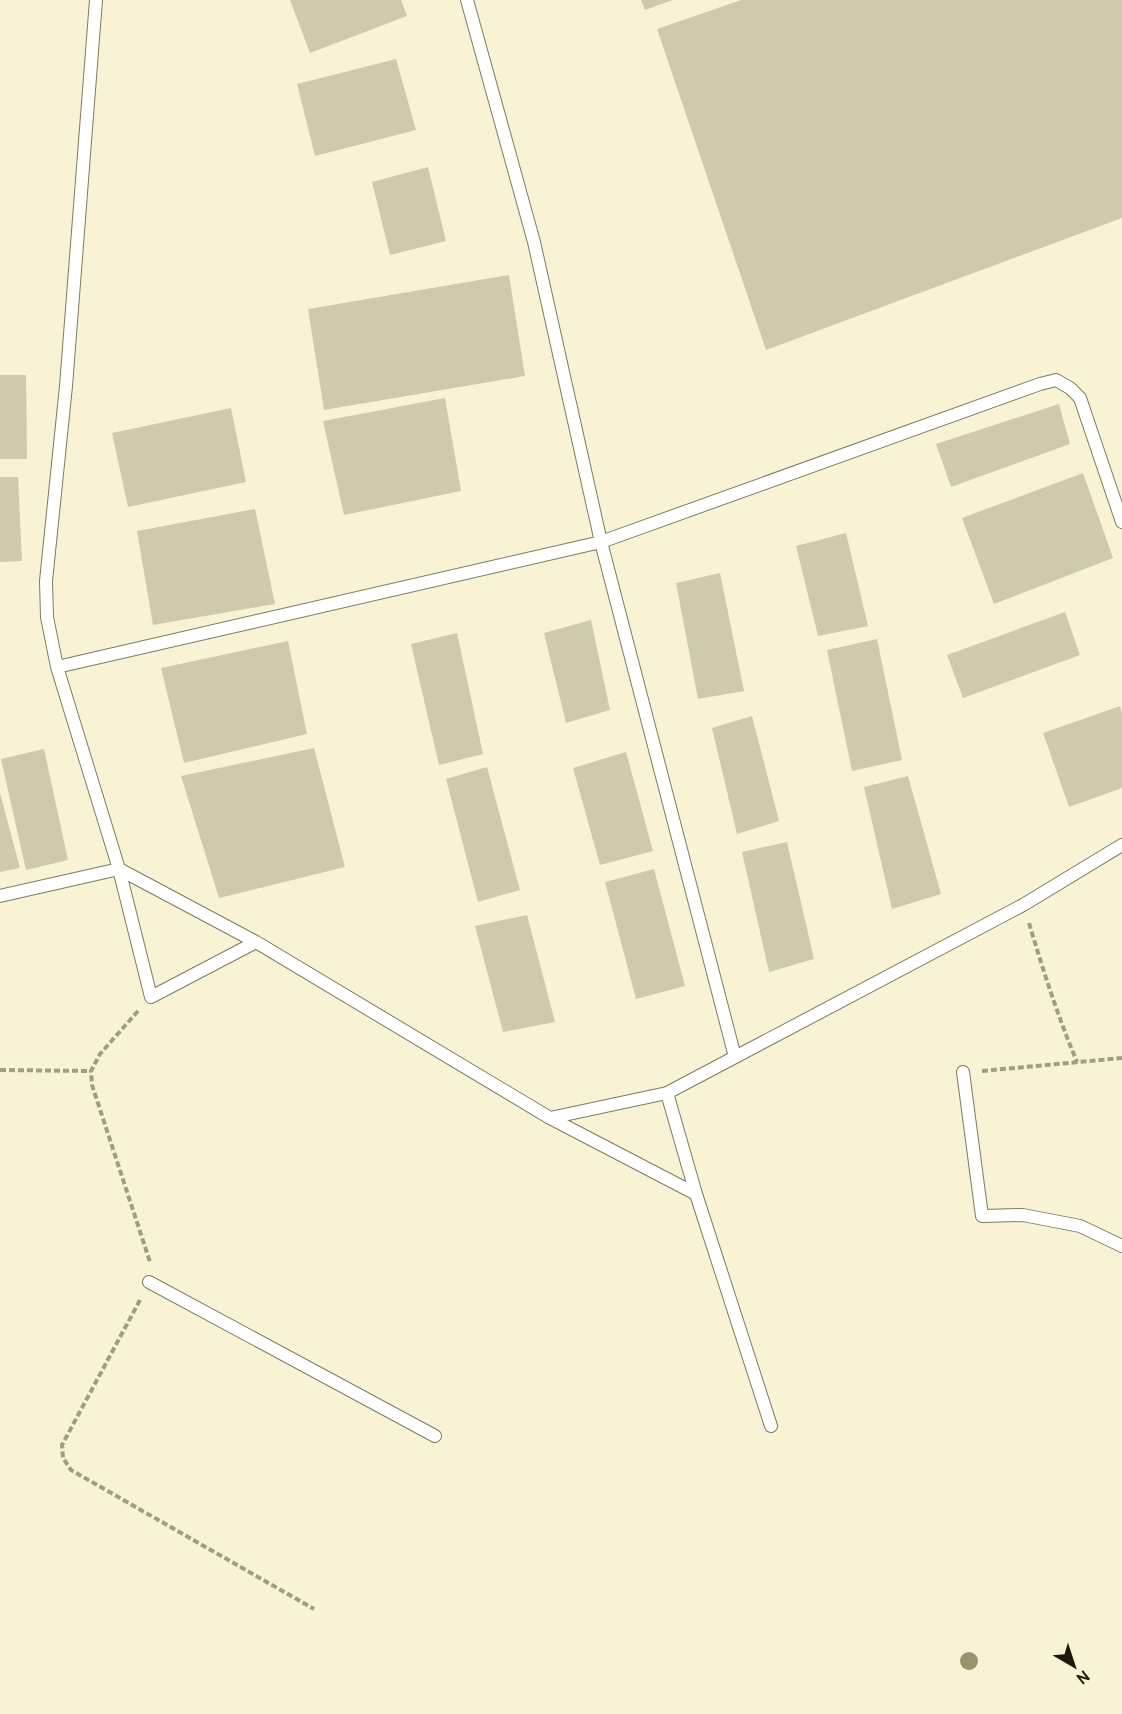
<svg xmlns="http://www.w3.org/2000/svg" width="1122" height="1714" viewBox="0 0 1122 1714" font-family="Cabin,sans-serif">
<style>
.building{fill:#cfcaac}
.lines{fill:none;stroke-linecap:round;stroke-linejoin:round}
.lane-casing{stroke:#7f7b5f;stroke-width:14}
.path{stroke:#a09c85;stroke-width:4;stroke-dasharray:6 3;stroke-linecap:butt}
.lane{stroke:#fff;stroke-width:12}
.tree{fill:#99936d}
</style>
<rect width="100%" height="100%" fill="#f8f3d4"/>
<path class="building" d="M290,0H401L407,16L310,53Z
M641,0H673L645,10Z
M741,0H1122V218L766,350L657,29Z
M396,59L416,130L315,156L297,84Z
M428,167L446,241L390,255L372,182Z
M509,275L525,376L324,410L308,309Z
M0,375H26L27,459H0Z
M445,398L461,491L344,515L323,421Z
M1059,404L1070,444L951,487L936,444Z
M231,408L246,482L128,507L112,433Z
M1083,473L1113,558L994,604L962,518Z
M0,477H18L22,561L0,562Z
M255,509L275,604L153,625L137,531Z
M846,533L868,626L818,636L796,546Z
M720,573L744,691L698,699L676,583Z
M1065,612L1080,655L963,698L947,655Z
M591,620L610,710L566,723L544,633Z
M457,633L483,754L439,765L411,644Z
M877,639L902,760L852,771L827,650Z
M288,641L307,734L184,763L161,668Z
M1120,706L1122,713V788L1069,807L1043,733Z
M752,716L779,821L737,834L712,728Z
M314,748L345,867L219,898L181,776Z
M44,749L68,860L26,870L1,759Z
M626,752L653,851L600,865L573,768Z
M487,767L520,890L478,902L446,779Z
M908,776L941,894L892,909L864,787Z
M0,793L20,868L0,872Z
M787,842L814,959L769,972L742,852Z
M654,869L685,986L636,999L605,882Z
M527,915L555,1022L503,1032L475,926Z"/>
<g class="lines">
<defs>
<path id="lane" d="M96,0L66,386L46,581L47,617L57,667L119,869L151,997L256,942
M57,667L601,542L534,242L467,0
M0,896L119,869L256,942L550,1118L696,1194
M735,1057L601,542L1040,384L1056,380L1070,388L1080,398L1122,522
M963,1072L982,1216L1023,1215L1080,1226L1122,1246
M550,1118L667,1093
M149,1282L435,1436
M771,1426L696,1194L667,1093L1023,905L1122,845"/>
</defs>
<use href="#lane" class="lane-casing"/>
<path class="path" d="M1029,923C1043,970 1058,1017 1077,1062
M138,1011L100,1054L91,1071L92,1085L150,1262
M0,1070L91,1071
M982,1071L1122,1058
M140,1300L62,1445L63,1458L71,1470L314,1609"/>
<use href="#lane" class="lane"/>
</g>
<circle class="tree" cx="969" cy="1661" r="9"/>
<g transform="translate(1074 1666) rotate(141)" stroke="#f8f3d4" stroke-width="4.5" paint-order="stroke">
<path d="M0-4.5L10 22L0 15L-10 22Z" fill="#1c1a0f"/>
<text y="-9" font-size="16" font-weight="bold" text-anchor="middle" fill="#1c1a0f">N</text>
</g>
</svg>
